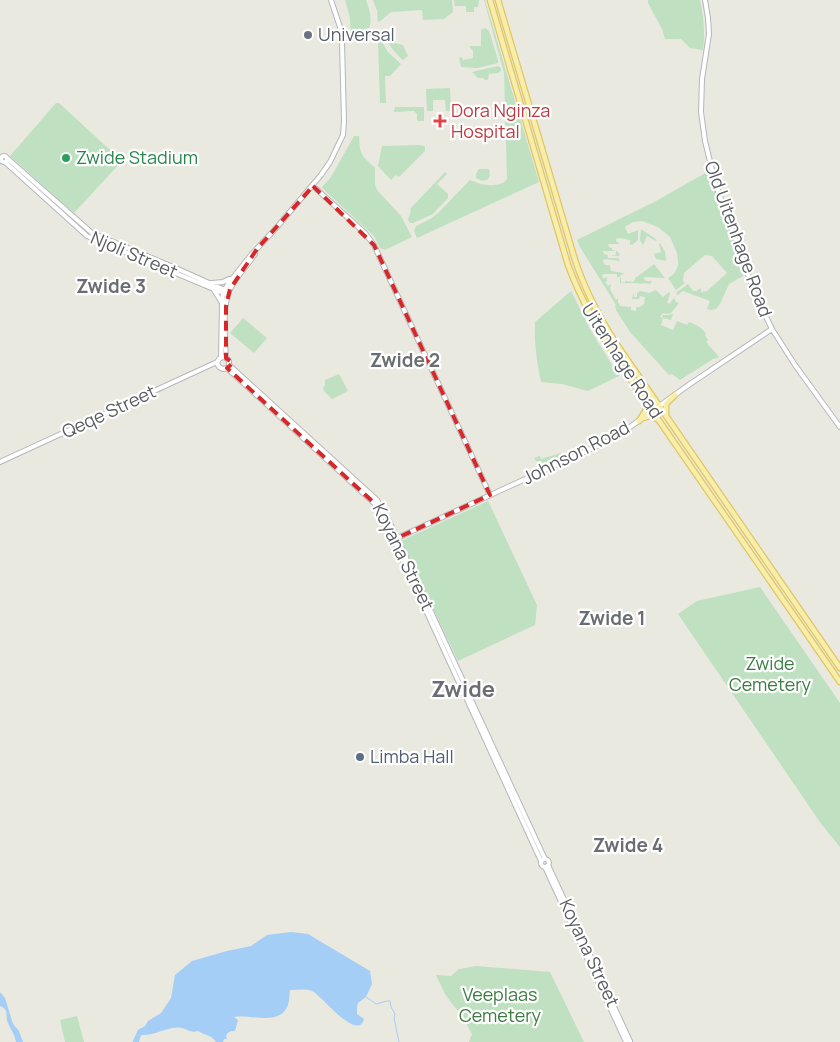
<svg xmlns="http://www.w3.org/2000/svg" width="840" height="1042" viewBox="0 0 840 1042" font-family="Manrope,sans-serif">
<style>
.green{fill:#bfe0c1}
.water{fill:#a5cef6}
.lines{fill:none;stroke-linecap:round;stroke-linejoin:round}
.stream{stroke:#a5cef6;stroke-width:1}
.river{stroke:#a5cef6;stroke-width:4.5}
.secondary-casing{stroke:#b4b7bc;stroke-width:6}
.primary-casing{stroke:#e2c562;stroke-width:7}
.secondary{stroke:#fff;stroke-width:4}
.primary{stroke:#f6eeaa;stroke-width:4.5}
.marked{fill:none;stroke:#d62828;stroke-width:4;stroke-dasharray:10 6;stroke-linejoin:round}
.worship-dot{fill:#6b7280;stroke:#fff;stroke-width:2}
.health-dot{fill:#e0444e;stroke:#fff;stroke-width:2}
.leisure-dot{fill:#2e9e5b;stroke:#fff;stroke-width:2}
.service-dot{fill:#5c6f8a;stroke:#fff;stroke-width:2}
.labels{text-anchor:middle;stroke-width:4.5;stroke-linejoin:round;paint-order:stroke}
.worship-label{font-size:18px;fill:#5b616d;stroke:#fff;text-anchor:start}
.health-label{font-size:18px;fill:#be3a42;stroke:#fff;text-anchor:start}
.leisure-label{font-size:18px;fill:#27864d;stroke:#fff;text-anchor:start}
.street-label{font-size:18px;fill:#595c60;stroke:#fff}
.park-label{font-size:18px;fill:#3c7c42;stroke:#fff}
.service-label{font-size:18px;fill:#4e5e75;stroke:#fff;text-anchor:start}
.neighbourhood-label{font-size:19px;font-weight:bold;fill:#6a6e72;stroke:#fff}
.district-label{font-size:22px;font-weight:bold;fill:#6a6e72;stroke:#fff}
</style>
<rect width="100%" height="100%" fill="#eae9e0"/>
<path class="green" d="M345,0H366C369,9 373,18 369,28C364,31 357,31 360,39H351L350,18Z
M373,0H452L453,12L444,19L423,20L422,10L391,12L379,22L378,21L377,11Z
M454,0H479L478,7H474V12H466V6H455Z
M484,0H485L539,182L417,238L414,231L416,226L430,219L438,213L470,180C474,181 476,183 481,184C489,186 503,186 507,179L504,73Z
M648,0H700C704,18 705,32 703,50L690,48L681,39H665L662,29L648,3Z
M485,28L489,31L498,60V63L478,68L461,67L459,58L462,57L463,60L473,58V51L469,46H481V30Z
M381,30C386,33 387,38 392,41C395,44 399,44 403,45L408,56L403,60C393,51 387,43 381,30Z
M378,42H382L388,52L401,64L390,76H385L386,103H380Z
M498,66L501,68V71L498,73L489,74L488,80H485L483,78H478L472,72Z
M450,88L451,111H446L445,100H433V111H427L426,89Z
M56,103H59L122,161L74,213L10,156Z
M395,107H424V121H417V114L414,111L394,112Z
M354,136H359C360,156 361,154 375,168V184L377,190L401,216L412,237L385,250L380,248L374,236L323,189L322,187L331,177Z
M419,145L425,146V151L399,177L396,175L391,180L378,166L382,146Z
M479,169H489L490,176L487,180L482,181L476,178V174Z
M709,171L740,265L739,266L740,268L743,276L729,284L720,304L716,309L711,310L707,309L710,301L683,291L678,295L676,294L677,292L688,284L693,291H696L701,288V292L703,293V291L704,292L707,291L727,273L712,256L705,255L684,273L683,281L685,283L676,290L668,278L674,274L678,266V261L677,253L670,237L658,227L642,221L633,222L625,227L628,234L638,230V240L632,245L630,244V240L619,238L616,239V241L619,243V244H608L609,247L612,248V250L617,251L620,255L618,256L609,255H615L616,253V251H603L604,254L608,255V258H618L620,261L605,259L603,260V261L605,265H610L611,271L624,273L619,277H617V274H603L602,276L604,279L607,277V281L605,282L608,286L611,284L610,289L616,300L618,298V302L620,306L631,307V310L636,311V307H640L644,304L645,297L640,296L639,299H632L634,292V297H637V293L640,291L649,293L656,290L663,297L669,292L670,294L667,303L670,304L672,300L674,298L676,302L679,303L671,313L667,314L663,313L660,317L662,318L663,315H667L673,314L671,320L663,318L661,325L673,330L677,321L687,325L689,322C696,325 702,327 706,334L705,335L708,340L706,342L719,357L713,359L680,380L672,374L669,375L630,332L616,310V309L615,306L616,305L580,247L577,240L656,201Z
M445,172L447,174L437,184L448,194V198L433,214L413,223H410L408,220L411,210L410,209Z
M641,229L657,240L656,241L647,236L643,245L640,240Z
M660,243L665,252L666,261L656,259L654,254L661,252L659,244Z
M654,264L665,278L644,277L645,281H652L650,284L643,283L642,284C635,282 628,284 620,283V278L621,277V282L625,283V281L633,282L636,278L635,277H637Z
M571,291L591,331L619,376L588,391L562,384L541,382C537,362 534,343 535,322Z
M243,318L267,338L254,353L230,333Z
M339,374L348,391L332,399L324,391L323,388L325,385V380Z
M561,453V457L543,466L541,461H536L534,458L540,456L541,459Z
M488,501L537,605L535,625L458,661L401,541Z
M760,587L840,703V847L822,825L678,614L697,601Z
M476,966L550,972L584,1042H469L472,1034L461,1014L453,1005L445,994L436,975L451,976L459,969Z
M77,1016L84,1042H65L60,1020Z"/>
<path class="water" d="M291,932L308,934L370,971L372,984L366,997L358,1003L357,1007V1014L364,1019C358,1042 322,997 314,992C307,988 298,990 290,990C289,995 290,1003 286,1009C276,1025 250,1014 234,1017L238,1020L235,1031C230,1031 229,1031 226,1036L227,1039H224L223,1042H216C212,1035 204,1035 198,1031C191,1033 189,1030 182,1028C170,1025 155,1036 141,1035L139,1042H135L148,1021L161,1013L171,998L175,975L192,961L227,951L251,946L267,935Z
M0,992L5,998L13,1024L19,1031L23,1042H16C15,1035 11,1030 8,1023C6,1019 7,1015 6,1011C4,1008 3,1007 0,1006Z"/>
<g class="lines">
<path class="stream" d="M366,997L376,1004L387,1001H390L391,1007L395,1014L394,1018L399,1042"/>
<path class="river" d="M135,1042L140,1031L147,1028"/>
<defs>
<path id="secondary" d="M705,0L708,18L709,34L702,79L701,112L705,141L715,182L755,294L772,329L795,365L840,427
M1 159a3 3 0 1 1 6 0a3 3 0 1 1-6 0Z
M7,158L92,233L178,269L229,292
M5,162L87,236L228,295
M313,186L365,233L374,245L490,495
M212,283L223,282L229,279
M214,290L222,303
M221,358L222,306L223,293L228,284L251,255L277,227L321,175L330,162L343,135L344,121L342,43L340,27L331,0
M226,358C225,340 222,305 230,289C237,276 247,266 255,254
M229,365L377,500L390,523L465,685
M227,368L374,503L386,523L460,685
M227,368L223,369L219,367L217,363L219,359C222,356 227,357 229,361V365
M0,462L217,362
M393,540L612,439L630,427L690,384L772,329
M458.5 689a4.5 4.5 0 1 1 9 0a4.5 4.5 0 1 1-9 0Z
M467,691L545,859
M464,693L541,861
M541 863a4 4 0 1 1 8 0a4 4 0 1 1-8 0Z
M548,865L630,1041
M545,867L626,1042"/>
<path id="primary" d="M490,0L568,265C582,303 602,337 624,370L840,682
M498,0L575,260C586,293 602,323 622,352L840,668
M666,415V404L675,395
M643,418L650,416L657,419
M639,421L646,410L645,402"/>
</defs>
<use href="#secondary" class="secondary-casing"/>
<use href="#primary" class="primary-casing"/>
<use href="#secondary" class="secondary"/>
<use href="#primary" class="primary"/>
</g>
<path class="marked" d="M313,186L374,245L490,495L393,540L372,501L227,368L233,363L226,358V306L230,289L257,249Z"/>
<circle class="worship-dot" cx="308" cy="35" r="5"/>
<path class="health-dot" d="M437.5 113.5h5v5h5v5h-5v5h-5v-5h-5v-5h5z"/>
<circle class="leisure-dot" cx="66" cy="158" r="5"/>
<circle class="service-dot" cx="360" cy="757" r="5"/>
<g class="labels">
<g class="worship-label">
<text x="318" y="41">Universal</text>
</g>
<g class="health-label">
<text x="451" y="117">Dora Nginza<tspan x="451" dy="21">Hospital</tspan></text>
</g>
<g class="leisure-label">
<text x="76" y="164">Zwide Stadium</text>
</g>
<g class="street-label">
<text transform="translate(738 239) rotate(70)" y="6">Old Uitenhage Road</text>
<text transform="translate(134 255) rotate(23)" y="6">Njoli Street</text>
<text transform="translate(622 361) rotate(57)" y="6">Uitenhage Road</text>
<text transform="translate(109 412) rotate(-25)" y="6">Qeqe Street</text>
<text transform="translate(576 453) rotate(-27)" y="6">Johnson Road</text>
<text transform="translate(403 557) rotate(64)" y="6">Koyana Street</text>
<text transform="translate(589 953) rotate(65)" y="6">Koyana Street</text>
</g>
<g class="park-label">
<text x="770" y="670">Zwide<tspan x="770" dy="21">Cemetery</tspan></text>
<text x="500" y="1001">Veeplaas<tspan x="500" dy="21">Cemetery</tspan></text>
</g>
<g class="service-label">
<text x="370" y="763">Limba Hall</text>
</g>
<g class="neighbourhood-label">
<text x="111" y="293">Zwide 3</text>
<text x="405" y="367">Zwide 2</text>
<text x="612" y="625">Zwide 1</text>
<text x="628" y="852">Zwide 4</text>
</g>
<g class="district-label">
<text x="463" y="697">Zwide</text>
</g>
</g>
</svg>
